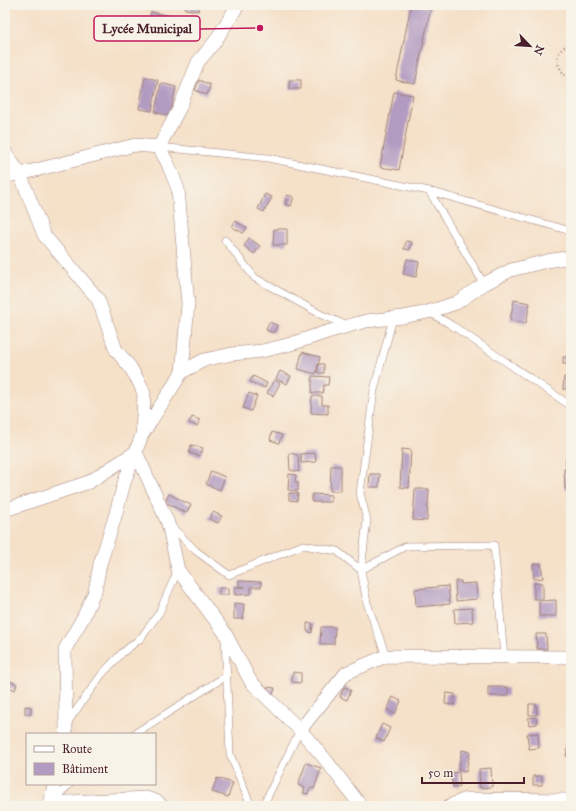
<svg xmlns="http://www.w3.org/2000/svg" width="576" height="811" viewBox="0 0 576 811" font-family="'IM FELL Great Primer',serif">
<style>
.building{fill:#b29bc1}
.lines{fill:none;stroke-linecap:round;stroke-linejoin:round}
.service-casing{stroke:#a0807a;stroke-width:8}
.minor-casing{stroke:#a0807a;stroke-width:14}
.path{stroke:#a0807a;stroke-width:2.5;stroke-dasharray:1 3;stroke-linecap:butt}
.service{stroke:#fff;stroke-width:7}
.minor{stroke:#fff;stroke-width:13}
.leader{fill:none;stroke:#c2185b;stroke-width:1.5}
.callout-dot{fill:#c2185b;stroke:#f7f3e8;stroke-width:1.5}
.callout{fill:#f7f3e8;stroke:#c2185b;stroke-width:1.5}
.callout-label{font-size:13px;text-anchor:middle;font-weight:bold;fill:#4a1f2b}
</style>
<rect width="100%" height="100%" fill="#f7f3e8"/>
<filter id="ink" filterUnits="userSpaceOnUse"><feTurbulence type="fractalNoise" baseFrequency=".025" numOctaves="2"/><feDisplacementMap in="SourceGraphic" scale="8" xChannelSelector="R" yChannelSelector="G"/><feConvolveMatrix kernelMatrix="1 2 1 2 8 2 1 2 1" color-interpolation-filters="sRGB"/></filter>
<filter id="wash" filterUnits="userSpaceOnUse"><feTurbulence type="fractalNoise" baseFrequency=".012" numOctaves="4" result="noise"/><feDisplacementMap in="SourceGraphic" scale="16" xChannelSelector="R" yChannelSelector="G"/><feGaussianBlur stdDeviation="0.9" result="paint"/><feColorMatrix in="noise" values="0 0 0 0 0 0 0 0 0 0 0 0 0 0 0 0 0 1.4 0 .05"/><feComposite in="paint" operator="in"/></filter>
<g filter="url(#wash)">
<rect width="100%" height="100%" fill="#f5e0c8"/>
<g id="blocks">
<path class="building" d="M186,5H200L198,11L185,9Z
M293,5H303V10L293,11Z
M411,5L431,7L415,84L396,80Z
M151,12L194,21L191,37L148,28Z
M145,77L158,80L152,111L139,109Z
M199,80L210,85L207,95L195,90Z
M289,80H301V89H289Z
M161,83L176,87L170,116L155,112Z
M394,92L413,95L399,170L380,167Z
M265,194L272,197L264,212L258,209Z
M287,195L294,197L291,206L285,204Z
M235,221L247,228L243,233L232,227Z
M274,229H287V245H273Z
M249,238L260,246L254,254L244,246Z
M406,241L412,242L410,250L404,249Z
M407,259L419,262L416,277L403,274Z
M514,300L530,303L526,323L510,320Z
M269,322L277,325L274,333L266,330Z
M302,352L320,357L316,374L298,369Z
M563,357H571V364H563Z
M318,364H324V373H318Z
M280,371L291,376L287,384L276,379Z
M253,376L267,383L265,388L250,382Z
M312,376L329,377L328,385H324L323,393H312Z
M564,377H571V389H563Z
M274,380L280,383L273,396L267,393Z
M249,393L257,396L251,411L243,408Z
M312,396H322V405H328V414L311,413Z
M192,417L200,420L197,426L189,423Z
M272,432L282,435L279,443L270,440Z
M191,445L203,448L200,456L189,453Z
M402,449L411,450L409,488L400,487Z
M289,453L298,455L299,472L290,470Z
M315,453L316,462L301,463V454Z
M566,457H571V465H565Z
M331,466H341V491H330Z
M564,469H571V489H565Z
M211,471L225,477L220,490L206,484Z
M289,474L296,475L295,482H298V491L288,490Z
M370,474H380L379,487H369Z
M415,489H429L427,521L413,520Z
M289,493H298L297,501L289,500Z
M169,494L191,505L186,513L165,502Z
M312,494L331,495V502H312Z
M213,512L222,516L218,523L209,519Z
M541,563L543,578L534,579L533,564Z
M239,581L261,582V587H251V594L235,595V587H245H239Z
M455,581H461V584L476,583L477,599L456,601Z
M534,583H543V599H534Z
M448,586L450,604L416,607L415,589Z
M219,588H228V595H219Z
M556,600V616H539V601Z
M234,603L244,604L243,619H234Z
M472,608L473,622L455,623L454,609Z
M307,623L313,624L312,633L307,631Z
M321,627H335L334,644H320Z
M536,634H546L547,649H537Z
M293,672L301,673V683L292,682Z
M9,681L17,684L15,690L7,686Z
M266,687L275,688L272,698L264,696Z
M344,687L351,690L347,700L340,697Z
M488,687H508V696H488Z
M446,693L455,694L454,705L445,704Z
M393,697L401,701L395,714L387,710Z
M529,704H536L537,715H529Z
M25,706L31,707V714H25Z
M536,717L537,724L529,725L528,718Z
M382,724L390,728L384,742L376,738Z
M538,733L539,748L529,749L527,734Z
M570,735H571V757L566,756Z
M462,750L470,752L466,772L458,770Z
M306,763L321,768L314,789L310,788L308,794L303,793L305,788L298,785Z
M491,768L492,787L480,788L479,769Z
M459,772L460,786L453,787L451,773Z
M533,776H542V785H533Z
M217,778L233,783L228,797L212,792Z"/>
</g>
</g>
<g filter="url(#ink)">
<use href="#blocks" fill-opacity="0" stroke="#a0807a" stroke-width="1"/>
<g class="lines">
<defs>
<path id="service" d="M159,147L268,158L429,191L571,231
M429,191L484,284
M225,240L255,278L322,315L346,325
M429,312L453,326L571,406
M170,525L196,551L229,575L303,545L337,551L361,570L367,603L386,656
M361,570L367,520L360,493L374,390L393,318
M361,570L406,546L494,545L504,657
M225,638L230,754L251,806
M67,723L102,674L122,653L141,638L159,613L178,570
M134,734L226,676
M53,800L70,784
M263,806L300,730"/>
<path id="minor" d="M159,147L179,109L198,62L214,43L238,5
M5,152L20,174L44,235L98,299L116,350L130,367L140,384L144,394L142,435
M5,176L20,174L135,145L159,147L168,164L178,189L188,304L182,372L142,435L125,480L114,520L100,564L95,591L84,616L65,649L66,734
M182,372L204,360L232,354L262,351L291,344L327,332L366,321L403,317L428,312L456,303L484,284L511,270L547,261L571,257
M5,510L89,482L136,452L168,523L178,570L225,633L251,682L300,730L325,759L361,806
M300,730L346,673L386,656L571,657
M50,803L146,798L158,802L162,806
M50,806L54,784
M449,806L466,799L571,800"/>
</defs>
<use href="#service" class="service-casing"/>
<use href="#minor" class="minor-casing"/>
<path class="path" d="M571,42C567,45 561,49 559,53C553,64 565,75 571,82"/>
<use href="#service" class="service"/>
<use href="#minor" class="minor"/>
</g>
</g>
<path class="leader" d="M260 28L200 29"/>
<circle class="callout-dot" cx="260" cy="28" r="4"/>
<rect class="callout" x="94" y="16" width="106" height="25" rx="4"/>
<g class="callout-label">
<text x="147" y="33">Lycée Municipal</text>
</g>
<rect width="576" height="811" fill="none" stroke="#f7f3e8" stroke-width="20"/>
<rect x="26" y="733" width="130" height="52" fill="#f7f3e8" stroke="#b29e9c"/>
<rect x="34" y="746" width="20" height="6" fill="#ffffff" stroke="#b29e9c"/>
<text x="62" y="753" font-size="12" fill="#4a1f2b">Route</text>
<rect x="34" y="763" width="20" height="12" fill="#b29bc1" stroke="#b29e9c"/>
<text x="62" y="773" font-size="12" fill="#4a1f2b">Bâtiment</text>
<g transform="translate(530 46) rotate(115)" stroke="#f7f3e8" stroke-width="3" paint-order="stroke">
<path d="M0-3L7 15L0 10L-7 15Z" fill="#4a1f2b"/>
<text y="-6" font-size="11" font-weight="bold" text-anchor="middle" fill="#4a1f2b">N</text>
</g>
<path d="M422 777v6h102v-6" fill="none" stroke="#4a1f2b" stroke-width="2"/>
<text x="428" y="777" font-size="12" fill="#4a1f2b" stroke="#f7f3e8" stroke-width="3" paint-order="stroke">50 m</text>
</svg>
